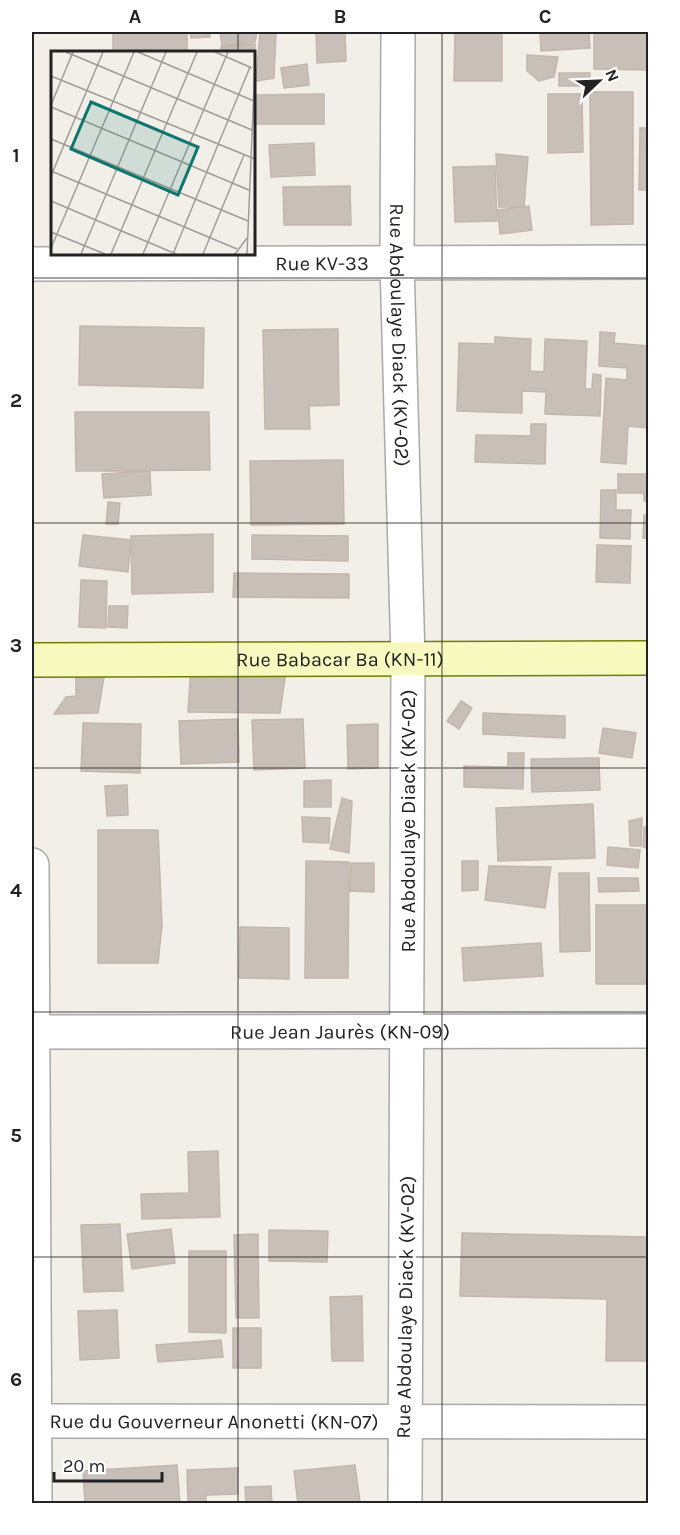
<svg xmlns="http://www.w3.org/2000/svg" width="680" height="1535" viewBox="0 0 680 1535" font-family="Karla,sans-serif">
<style>
.building{fill:#c7bfb8;stroke:#c4b6ab;stroke-width:1.5}
.lines{fill:none;stroke-linecap:round;stroke-linejoin:round}
.street-casing{stroke:#a9a9a9;stroke-width:36}
.secondary-casing{stroke:#707d05;stroke-width:36}
.street{stroke:#fff;stroke-width:33}
.secondary{stroke:#f7fabf;stroke-width:33}
.grid{fill:none;stroke:#222;stroke-width:1.5;stroke-opacity:0.55}
.labels{text-anchor:middle;stroke-width:6;stroke-linejoin:round;paint-order:stroke}
.street-label{font-size:20px;fill:#222;stroke:#fff}
.inset-road{fill:none;stroke:#9f9d99;stroke-width:1.5}
.view{fill:#0f766e;fill-opacity:0.15;stroke:#0f766e;stroke-width:3}
.inset-edge{fill:none;stroke:#222;stroke-width:3}
.neatline{fill:none;stroke:#222;stroke-width:2}
.grid-label{font-size:20px;text-anchor:middle;font-weight:bold;fill:#222}
</style>
<rect width="100%" height="100%" fill="#f2efe9"/>
<path class="building" d="M113,32H187V52H113Z
M190,32H210V37L191,38Z
M220,32H257L255,42L222,46Z
M260,32H276L274,78L256,81Z
M316,32H345L346,61L317,63Z
M455,32H502V81H454Z
M540,32H589L590,48L541,51Z
M594,32H648V70L594,69Z
M255,44L254,80V91V52H221V47Z
M527,55L558,57L554,77L539,81L527,71Z
M307,64L309,85L284,88L281,68Z
M559,73H590L589,86H559Z
M590,92H633V224L591,225Z
M324,94V124H254V95Z
M548,94H582L583,152L548,153Z
M640,128H648V190H639Z
M314,143L315,175L271,177L269,145Z
M496,154L528,157L524,207H499Z
M495,166L497,221L455,222L453,167Z
M350,186L351,225H284L283,187Z
M529,206L532,230L500,234L498,210Z
M80,326L204,328L203,388L79,385Z
M338,329L339,405L309,406L310,429H265L263,330Z
M600,332L615,333L614,343L648,346V428L628,426L626,464L601,462L606,378L627,380V368L599,366Z
M495,337L531,339L530,371L544,372L545,339L587,341L585,389H592L593,374L601,375L600,416L545,414L546,392L522,391V413L457,411L459,343L495,344Z
M75,412H209L210,470L76,471Z
M531,424H546L545,464L475,462L476,435L531,436Z
M343,460L344,524L251,525L250,461Z
M150,471L151,495L104,498L102,474Z
M618,474H648V501H644V493H618Z
M601,490H616V510H631L630,539L600,538Z
M108,502L120,503L118,524H106Z
M644,515H648V539L643,538Z
M213,534V592L132,594L131,536Z
M83,535L131,540L128,572L79,566Z
M252,535L348,536V561L252,559Z
M597,545L631,546L630,583L596,582Z
M234,573L349,574V598L233,597Z
M81,580L107,581L106,628L79,627Z
M109,606H128L127,628L108,627Z
M287,664L280,713L188,712L191,666Z
M76,673L104,677L98,713L54,714L66,697L76,696Z
M461,701L472,708L459,729L447,721Z
M483,713L565,716V738L483,734Z
M238,719L239,762L181,764L179,721Z
M303,719L305,768L254,770L252,720Z
M83,723L141,724L140,773L81,771Z
M378,724V768L348,769L347,725Z
M603,728L636,733L632,758L599,753Z
M508,753H524L523,789L464,787V766L508,767Z
M599,758L600,790L532,792L531,759Z
M331,780V807H304V781Z
M127,785L128,815L107,816L105,786Z
M342,798L352,801L349,853L330,849Z
M593,804L595,858L498,861L496,808Z
M302,817L330,818L329,843L303,842Z
M642,818L641,846H630L629,821Z
M644,827H648V848L643,847Z
M98,830H158L162,926L158,963H98Z
M608,847L640,850L638,868L607,865Z
M306,861L349,862L348,978H305Z
M462,861H478V890L462,891Z
M351,863H374V892L350,891Z
M489,866L551,867L545,908L485,900Z
M559,873H589L590,951L560,952Z
M598,878H638L639,891L599,892Z
M596,905H648V984H596Z
M240,927L289,928V979L239,978Z
M541,943L543,976L464,981L462,948Z
M218,1151L220,1217L142,1219L141,1194L189,1193L188,1152Z
M120,1224L123,1291L84,1292L81,1225Z
M171,1229L175,1263L132,1269L127,1234Z
M269,1230L328,1231L327,1262L269,1261Z
M462,1233L648,1237V1361H606L607,1299L460,1296Z
M258,1234L259,1318H236L234,1235Z
M189,1251H226V1333L189,1332Z
M362,1296L363,1361H332L330,1297Z
M117,1310L119,1358L80,1360L78,1311Z
M233,1328H261V1368H233Z
M221,1340L223,1357L158,1362L156,1345Z
M177,1465L180,1504H85L83,1471Z
M355,1465L360,1502L298,1504L294,1471Z
M238,1468V1494L206,1495V1504H188L187,1470Z
M271,1486L272,1504H246L245,1487Z"/>
<g class="lines">
<defs>
<g id="street">
<path id="s1" d="M398,32L397,263L408,659L405,1504"/>
<path id="s2" d="M32,264L648,262"/>
<path d="M32,865L35,1504"/>
<path id="s3" d="M32,1032L648,1031"/>
<path id="s4" d="M32,1421L648,1422"/>
</g>
<g id="secondary">
<path id="s5" d="M32,660L648,658"/>
</g>
</defs>
<use href="#street" class="street-casing"/>
<use href="#secondary" class="secondary-casing"/>
<use href="#street" class="street"/>
<use href="#secondary" class="secondary"/>
</g>
<path class="grid" d="M238,32V52M442,32V1504M238,254V1504M32,278H648M32,523H648M32,768H648M32,1012H648M32,1257H648"/>
<g class="labels">
<g class="street-label">
<text dy="7" stroke="none"><textPath href="#s2" startOffset="290">Rue KV-33</textPath></text>
<text dy="7" stroke="none"><textPath href="#s1" startOffset="303">Rue Abdoulaye Diack (KV-02)</textPath></text>
<text dy="7" stroke="none"><textPath href="#s5" startOffset="308">Rue Babacar Ba (KN-11)</textPath></text>
<text transform="translate(408 821) rotate(-90)" y="7">Rue Abdoulaye Diack (KV-02)</text>
<text dy="7" stroke="none"><textPath href="#s3" startOffset="308">Rue Jean Jaurès (KN-09)</textPath></text>
<text transform="translate(405 1307) rotate(-89)" y="7">Rue Abdoulaye Diack (KV-02)</text>
<text dy="7" stroke="none"><textPath href="#s4" startOffset="182">Rue du Gouverneur Anonetti (KN-07)</textPath></text>
</g>
</g>
<g transform="translate(51 51)">
<rect width="204" height="204" fill="#f2efe9"/>
<path class="inset-road" d="M15,1L201,79M87,1L203,50M164,1L201,17M0,25L204,108M0,54L22,1M0,56L198,139M0,88L197,170M0,120L186,198M0,125L52,1M0,150L125,203M0,181L54,203M0,197L83,1M30,203L115,1M60,203L146,1M92,203L177,1M122,203L199,16M152,203L193,104M184,203L196,187M196,203L204,14"/>
<path class="view" d="M40,51L147,96L127,144L20,98Z"/>
<rect width="204" height="204" class="inset-edge"/>
</g>
<rect width="680" height="1535" fill="none" stroke="#ffffff" stroke-width="66"/>
<g transform="translate(599 81) rotate(67)" stroke="#ffffff" stroke-width="4.5" paint-order="stroke">
<path d="M0-4.5L10 22L0 15L-10 22Z" fill="#222222"/>
<text y="-9" font-size="16" font-weight="bold" text-anchor="middle" fill="#222222">N</text>
</g>
<path d="M54 1472v9h108v-9" fill="none" stroke="#222222" stroke-width="3"/>
<text x="63" y="1472" font-size="18" fill="#222222" stroke="#ffffff" stroke-width="4.5" paint-order="stroke">20 m</text>
<rect x="33" y="33" width="614" height="1469" class="neatline"/>
<g class="grid-label">
<text x="135" y="23">A</text>
<text x="340" y="23">B</text>
<text x="545" y="23">C</text>
<text x="16" y="162">1</text>
<text x="16" y="407">2</text>
<text x="16" y="652">3</text>
<text x="16" y="897">4</text>
<text x="16" y="1142">5</text>
<text x="16" y="1386">6</text>
</g>
</svg>
